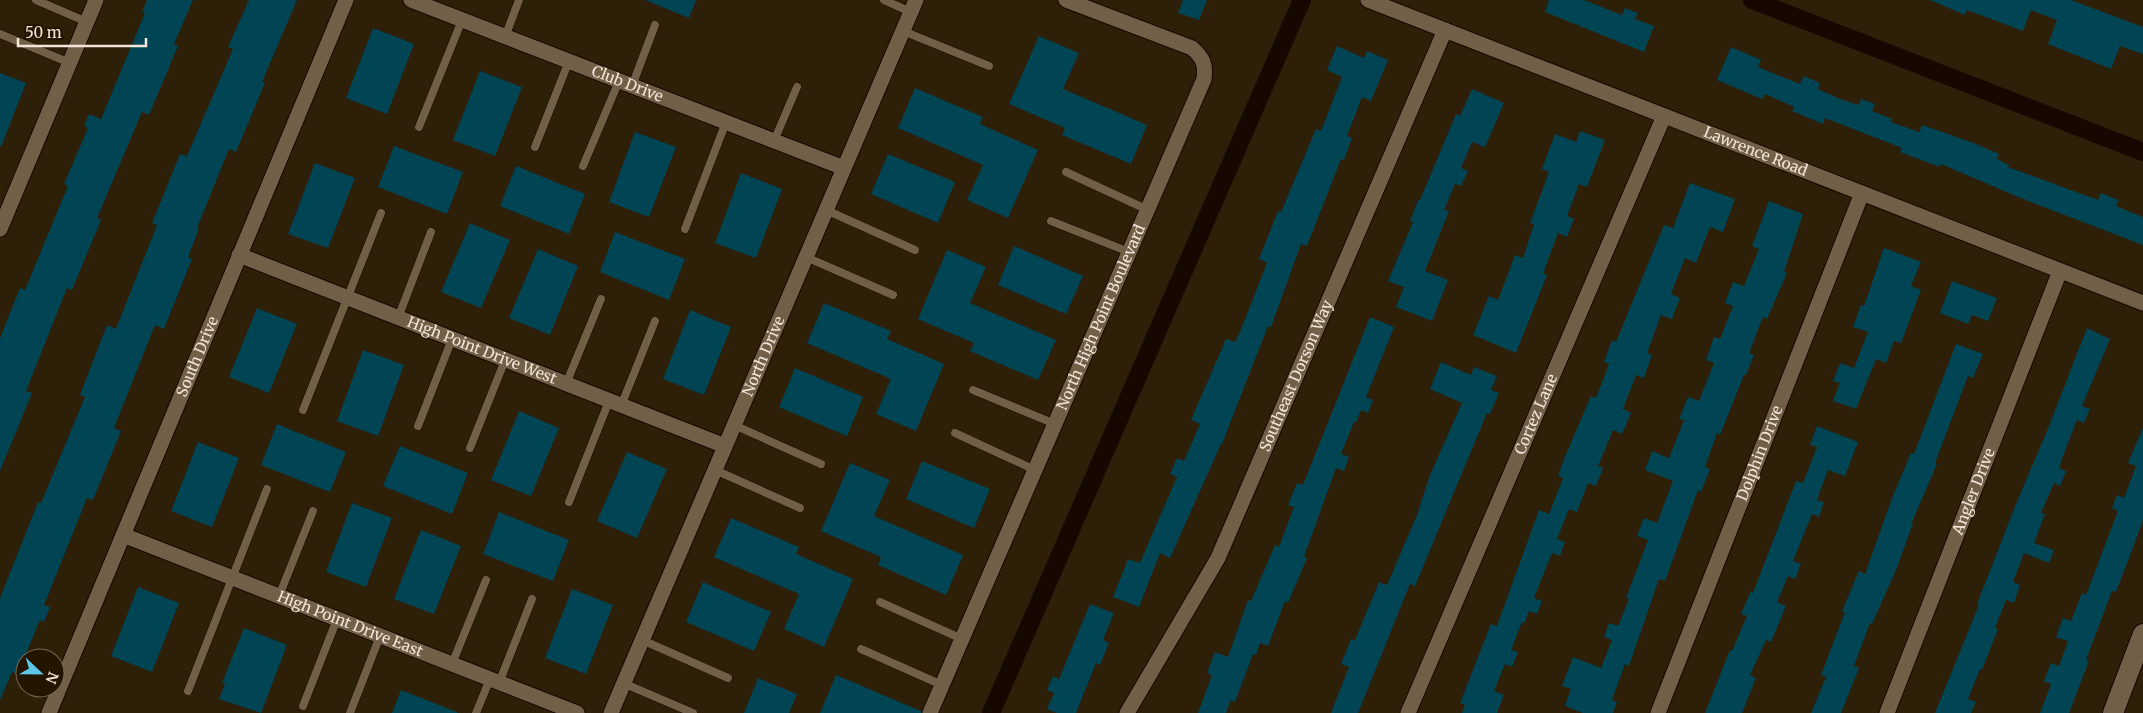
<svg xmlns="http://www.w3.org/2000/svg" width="2143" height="713" viewBox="0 0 2143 713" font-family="Merriweather,serif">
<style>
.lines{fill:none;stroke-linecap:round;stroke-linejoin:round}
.canal{stroke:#160800;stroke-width:18}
.building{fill:#014454}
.lane-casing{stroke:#160800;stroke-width:9}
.street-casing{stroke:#160800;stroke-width:17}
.secondary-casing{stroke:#160800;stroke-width:22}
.lane{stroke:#715f48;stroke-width:8}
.street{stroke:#715f48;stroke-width:15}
.secondary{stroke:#715f48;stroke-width:20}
.labels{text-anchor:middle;stroke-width:4;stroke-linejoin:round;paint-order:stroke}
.street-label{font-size:15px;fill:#f1e6d9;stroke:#241501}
</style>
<rect width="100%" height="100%" fill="#2e1f08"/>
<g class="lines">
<path class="canal" d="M1752,0L2143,152
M991,713L1302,0"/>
</g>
<path class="building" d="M147,0H193L174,44L178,46L149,115L142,112L97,218L101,220L72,290L67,288L26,391L32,393L0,471V338L20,288L25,290L68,186L64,184L88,128L84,126L89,114L101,119L145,13L142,12Z
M249,0H297L262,82L265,83L236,152L229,149L197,228L199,229L188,257L192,259L164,329L155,325L114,428L121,431L93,500L87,498L44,605L50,607L44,622L40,620L25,656V668L22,676L12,672L0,700V598L38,502L41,503L85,397L80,395L107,325L116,329L157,225L152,223L180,154L187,156L233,49L228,47Z
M645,0H696L689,18Z
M1183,0H1207L1199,20L1178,13Z
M1549,0H1584L1622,15L1625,8L1638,13L1635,19L1654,26L1644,52L1545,12Z
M1930,0H2071L2143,27V54L2120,46L2111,69L2048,44L2057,20L2031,10L2023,31L1967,10L1965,15Z
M373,28L414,44L387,114L346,98Z
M1039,36L1079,53L1063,89L1147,125L1131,164L1062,135L1065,128L1009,104Z
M1337,46L1364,58L1367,51L1388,60L1371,101L1362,97L1347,136L1352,138L1344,160L1341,159L1307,246L1301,244L1271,327L1268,326L1222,444H1221L1170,558L1160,553L1139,607L1113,597L1128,559L1140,563L1177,477L1170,474L1177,458L1184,461L1200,424L1191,420L1226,339L1235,342L1240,332L1267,263L1259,259L1278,211L1281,212L1316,129L1321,131L1342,77L1327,70Z
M1731,47L1761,60L1758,67L1785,78L1800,84L1804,76L1820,83L1818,89L1840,99L1858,105L1861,99L1875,104L1872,111L1892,119L1891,122L1919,132L1922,125L1974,143L1999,154L1997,159L2009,165L2008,167L2087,196L2098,200L2101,193L2118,200L2116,206L2143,217V245L2018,197L1941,164L1940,167L1900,152L1902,148L1825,118L1823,124L1792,111L1794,107L1765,94L1762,99L1717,80Z
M480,71L522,87L495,156L453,140Z
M0,73L26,83L1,147L0,146Z
M915,88L983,117L980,124L1038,150L1008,218L967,200L983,165L898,128Z
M1472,89L1504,103L1485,147L1472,142L1461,168L1468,171L1461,186L1455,184L1444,210L1449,211L1425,271L1448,280L1432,321L1396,307L1404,287L1388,281L1413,222L1410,221L1418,200H1420L1456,114L1460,116Z
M1580,131L1605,140L1587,187L1579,184L1567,216L1574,219L1567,237L1558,233L1543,274L1547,275L1516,353L1473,335L1489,296L1498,300L1515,255L1523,258L1534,224L1530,223L1549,172L1542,169L1555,134L1576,142Z
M635,132L676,147L649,217L609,202Z
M394,146L463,172L447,214L378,187Z
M888,154L955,182L938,223L871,194Z
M315,163L355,178L328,248L288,234Z
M516,166L585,194L569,234L500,206Z
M741,173L782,189L756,258L715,243Z
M1690,183L1735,199L1723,232L1710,227L1696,263L1685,258L1671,294L1680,298L1672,319L1661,315L1647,353L1652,355L1644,378L1636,375L1623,409L1631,413L1622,434L1613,430L1598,466L1603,468L1596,486L1588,483L1577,512L1569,509L1557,539L1565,542L1560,556L1552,553L1534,598L1542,601L1537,614L1529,611L1524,624L1522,622L1511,650L1518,652L1512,667L1505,664L1494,691L1504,695L1497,713H1462L1465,705L1460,703L1491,624L1497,626L1539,510L1549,514L1563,478L1558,476L1564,459L1591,396L1596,398L1609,364L1604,362L1612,340L1616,342L1664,225L1673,228Z
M1769,201L1803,214L1784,272L1787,273L1767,319L1763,317L1749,353L1754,355L1746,375H1744L1720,435L1717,433L1705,467L1710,469L1701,492L1698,490L1665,581L1659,579L1629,666L1625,664L1612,700L1617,702L1613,713H1583L1565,706L1571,689L1562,686L1573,657L1601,668L1612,640L1604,637L1609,623L1618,626L1629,599L1626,598L1648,540L1637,536L1644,518L1657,523L1673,481L1645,470L1652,451L1669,458L1684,420L1679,419L1688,397L1699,401L1714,363L1706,360L1714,337L1720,339L1733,306L1725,303L1733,282L1744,286L1759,249L1752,246Z
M470,223L510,240L481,308L441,292Z
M615,232L685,259L669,300L600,272Z
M1014,246L1083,276L1066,314L998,285Z
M1884,248L1921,262L1911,286L1921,290L1901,343L1894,341L1886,363L1876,359L1856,409L1833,401L1840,383L1833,381L1840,363L1854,368L1868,332L1853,327L1861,305L1864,306Z
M538,249L578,266L550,335L509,318Z
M947,250L986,267L970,303L1056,340L1038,380L970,351L974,343L918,319Z
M1952,281L1997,298L1988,321L1972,315L1968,324L1940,313Z
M824,303L891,331L887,339L944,364L916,431L876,414L891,379L807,343Z
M257,308L297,324L269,393L229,377Z
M690,310L731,327L704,395L663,379Z
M1370,317L1394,327L1366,397L1373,400L1368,413L1361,410L1356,423L1354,422L1341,454L1349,457L1344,471L1336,468L1304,557L1307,558L1288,603L1285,601L1268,646L1260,643L1256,655L1253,654L1235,702L1231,700L1226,713H1198L1212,675L1207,673L1215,652L1228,657L1248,600L1251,601L1275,545L1279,547L1294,507L1288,505L1297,483L1303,485Z
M2087,328L2110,339L2082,406L2090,409L2084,423L2077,420L2063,456L2059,468L2066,471L2060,486L2054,483L2041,513L2045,514L2034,543L2054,550L2049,563L2024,553L2013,582L2020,585L2014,603L2006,600L1995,628L1998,629L1982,670L1980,669L1968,699L1976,702L1971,713H1935L1979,605L1977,604L2016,504L2047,431Z
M1956,344L1983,354L1973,378L1968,376L1935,463L1937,464L1912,522L1913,523L1896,570L1872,624L1870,623L1854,666L1859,668L1841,713H1811L1826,677L1821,675L1845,612L1842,611L1859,571L1865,574L1892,498L1911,453L1914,454Z
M363,350L404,365L378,436L337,421Z
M1441,362L1471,375L1474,367L1497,376L1491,390L1499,393L1490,414L1487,413L1415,586L1410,584L1358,713H1331L1349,667L1341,664L1351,639L1355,640L1379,582L1387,585L1417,515L1430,475L1462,403L1430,389Z
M795,368L863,397L847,436L779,407Z
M519,411L559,428L531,496L491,480Z
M277,424L346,452L330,492L261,465Z
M1817,426L1858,442L1845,476L1828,470L1817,500L1824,502L1819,517L1812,514L1793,561L1801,564L1795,579L1788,576L1777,602L1786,606L1771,642L1766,640L1750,675L1756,678L1742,713H1705L1730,650L1732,651L1747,616L1741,614L1751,591L1753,593L1796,481L1803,483L1817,447L1810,445Z
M2143,428V520L2134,545L2116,592L2112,591L2086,660L2089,661L2069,713H2040L2051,684L2044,681L2051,663L2059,666L2068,641L2056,637L2063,618L2071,621L2082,593L2086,595L2118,511L2112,508L2117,495L2124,498L2136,466L2128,463Z
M198,442L239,458L212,527L171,511Z
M400,446L468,473L452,514L383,486Z
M627,452L667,469L637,538L597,521Z
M922,461L990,489L974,528L906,499Z
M850,463L890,480L874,516L963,555L946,595L878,565L881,557L821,531Z
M352,503L392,518L366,587L326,572Z
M499,512L569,540L553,581L483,554Z
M731,518L799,547L796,554L853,579L824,647L784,629L799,594L714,557Z
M421,530L461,546L434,614L394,599Z
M703,582L771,612L754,651L686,622Z
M138,587L179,603L152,672L111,656Z
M572,589L613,605L586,674L545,658Z
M1090,604L1114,613L1103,640L1109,643L1100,665L1096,663L1076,713H1057L1047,709L1054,693L1047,690L1053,676L1059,679Z
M244,628L287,645L261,713L219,699L225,684L222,683Z
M836,675L921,711V713H820Z
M758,678L797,694L789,713H744Z
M401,690L457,712V713H392Z"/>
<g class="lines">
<defs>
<path id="lane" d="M36,0L87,22
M884,0L911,12
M903,31L989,66
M0,34L70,63
M505,37L519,0
M632,86L655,25
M419,127L462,20
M774,141L797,87
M535,147L569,61
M583,166L619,81
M1066,172L1148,210
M826,210L915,250
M1051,221L1129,252
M685,229L726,122
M806,257L893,295
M398,318L431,232
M566,384L601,299
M973,390L1055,424
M621,406L655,321
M303,410L381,213
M734,425L821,464
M418,426L452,339
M955,433L1035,470
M470,448L505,360
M715,470L800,508
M569,502L609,401
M279,596L313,511
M880,602L962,639
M642,640L728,678
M861,649L942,685
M452,664L486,580
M499,683L532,599
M623,683L693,713
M188,691L267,489
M303,706L337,619
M350,713L380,636
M476,713L490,679"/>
<g id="street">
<path id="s1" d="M411,0L844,168"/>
<path id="s2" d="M1368,0L2143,303"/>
<path d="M0,229L96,0"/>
<path id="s3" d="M239,255L725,446"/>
<path id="s4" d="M123,535L577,713"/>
<path id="s5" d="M49,713L346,0"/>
<path id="s6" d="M611,713L916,0"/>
<path id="s7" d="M930,713L1204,79C1206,64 1203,58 1192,48L1066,0"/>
<path id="s8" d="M1127,713L1218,558L1445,30"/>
<path id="s9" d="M1408,713L1664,116"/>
<path id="s10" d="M1658,713L1862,193"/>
<path id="s11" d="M1887,713L2060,271"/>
</g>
<path id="secondary" d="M2113,713L2143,634"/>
</defs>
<use href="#lane" class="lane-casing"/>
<use href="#street" class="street-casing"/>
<use href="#secondary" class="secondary-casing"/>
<use href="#lane" class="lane"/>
<use href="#street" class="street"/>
<use href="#secondary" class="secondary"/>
</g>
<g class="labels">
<g class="street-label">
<text dy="5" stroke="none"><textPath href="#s1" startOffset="232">Club Drive</textPath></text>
<text dy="5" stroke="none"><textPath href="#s2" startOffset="416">Lawrence Road</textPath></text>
<text dy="5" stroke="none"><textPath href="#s7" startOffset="431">North High Point Boulevard</textPath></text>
<text dy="5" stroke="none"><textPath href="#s3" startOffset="261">High Point Drive West</textPath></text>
<text dy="5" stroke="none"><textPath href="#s5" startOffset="386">South Drive</textPath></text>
<text dy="5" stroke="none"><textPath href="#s6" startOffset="388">North Drive</textPath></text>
<text dy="5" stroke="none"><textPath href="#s8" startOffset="378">Southeast Dorson Way</textPath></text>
<text dy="5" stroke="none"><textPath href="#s9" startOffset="325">Cortez Lane</textPath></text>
<text dy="5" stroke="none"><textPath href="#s10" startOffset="279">Dolphin Drive</textPath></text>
<text dy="5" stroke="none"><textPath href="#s11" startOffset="238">Angler Drive</textPath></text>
<text dy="5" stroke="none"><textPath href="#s4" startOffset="244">High Point Drive East</textPath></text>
</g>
</g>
<g transform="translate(40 673) rotate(112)"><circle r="24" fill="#241501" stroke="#766957"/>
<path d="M0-4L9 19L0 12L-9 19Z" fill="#5cc7e7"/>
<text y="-8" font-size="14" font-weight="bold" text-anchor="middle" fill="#f1e6d9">N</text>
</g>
<path d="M18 38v8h128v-8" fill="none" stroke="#f1e6d9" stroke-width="2.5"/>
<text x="25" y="38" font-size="15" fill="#f1e6d9" stroke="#241501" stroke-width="4" paint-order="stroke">50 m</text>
</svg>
